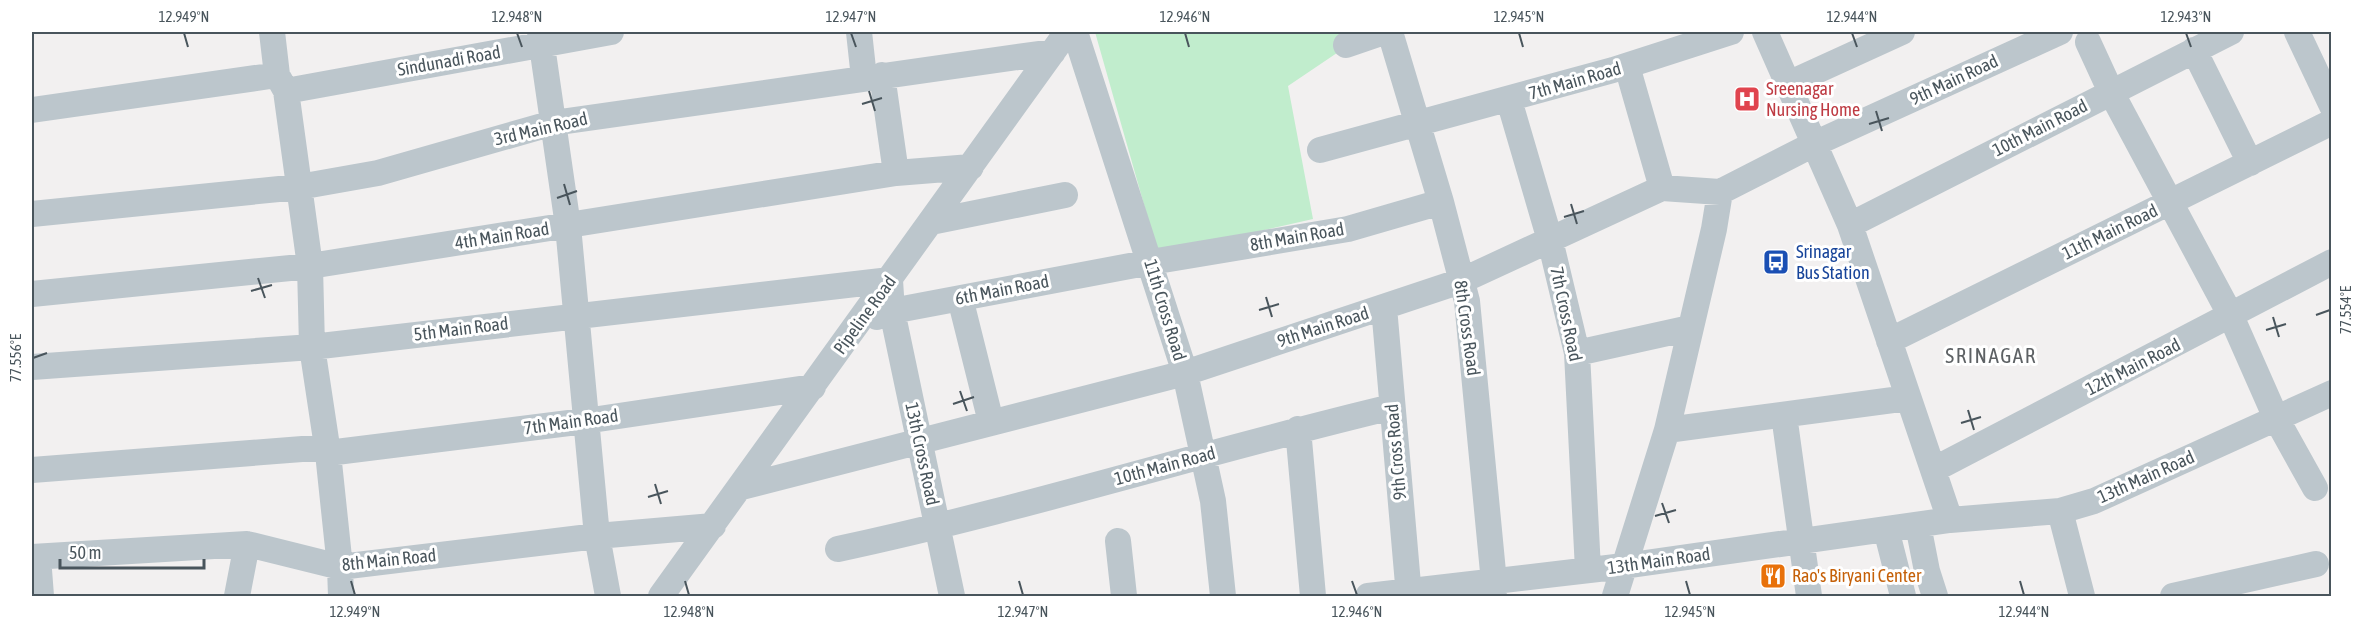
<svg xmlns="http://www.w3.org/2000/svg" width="2363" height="628" viewBox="0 0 2363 628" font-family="'Asap Condensed',sans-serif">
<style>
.green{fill:#c1edcd}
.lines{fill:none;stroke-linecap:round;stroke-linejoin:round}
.minor{stroke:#bcc6cc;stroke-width:26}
.ticks{fill:none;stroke:#49555c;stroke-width:2}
.labels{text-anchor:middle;stroke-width:6;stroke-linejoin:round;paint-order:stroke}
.street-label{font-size:18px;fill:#49555c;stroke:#fff}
.health-label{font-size:18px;fill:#be3a42;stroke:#fff;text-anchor:start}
.transit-label{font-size:18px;fill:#164399;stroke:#fff;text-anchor:start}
.food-label{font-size:18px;fill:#c56008;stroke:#fff;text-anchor:start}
.quarter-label{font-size:21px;letter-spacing:1.5px;fill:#5d6164;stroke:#fff}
.neatline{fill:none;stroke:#49555c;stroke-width:2}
.ticks-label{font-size:15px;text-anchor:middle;fill:#49555c}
</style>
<rect width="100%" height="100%" fill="#f2f0f0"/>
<path class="green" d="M1095,32H1368L1288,86L1313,219L1158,254Z"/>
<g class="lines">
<path class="minor" d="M272,32L277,75L286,91L310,266L312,347L328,453L340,567L341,596
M540,32L568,226L597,536L608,596
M859,32L864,78
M1075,32L1185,373L1213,501L1223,596
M1390,32L1441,202L1467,301L1493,572L1491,582L1494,596
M2297,32L2332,106
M2088,42L2111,92L2231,316L2276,418L2315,488
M1346,45L1384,32
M2194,50L2250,163
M1627,66L1662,188
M882,75L896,173
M1788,84L1902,32
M286,91L611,32
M1509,100L1550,240L1577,353L1588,570
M32,110L277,75
M1320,150L1613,70L1731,32
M32,214L299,187L378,173L553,123L1053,52
M931,222L1065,195
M1850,225L2231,32
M32,294L310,266L896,173L971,167
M960,298L991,422
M1384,307L1409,596
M877,317L892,311L1151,262L1348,229L1441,202
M1889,341L2332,122
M1577,353L1690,328
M32,367L312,347L890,280L892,311L952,596
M1784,415L1809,596
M1298,429L1313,596
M1667,430L1908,398
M328,453L585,421L813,387
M32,470L328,447
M1933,470L2332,262
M742,487L1185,373L1461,281L1662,188L1720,192
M2060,511L2082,596
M1950,520L2060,511L2094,501L2332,393
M1918,525L1927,571L1935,596
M1886,529L1903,596
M1118,541L1124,596
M838,549C1025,509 1207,451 1392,407
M32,557L247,544L340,567L597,536L713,526
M38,557L41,596
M237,596L247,544
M661,596L1067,32
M1368,596L1624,566L1950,520L1850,225L1765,32
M1615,596L1667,430L1714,229L1720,192L1814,144L2060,32
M2173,596L2316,564"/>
</g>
<path class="ticks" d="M184,33L188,47M517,33L522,47M851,33L856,47M1185,33L1189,47M1519,33L1523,47M1852,33L1857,47M2186,33L2191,47M869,91L875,111M862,104L882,98M1876,111L1882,131M1869,124L1889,118M564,184L570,205M557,198L577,191M1571,204L1577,224M1564,217L1584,211M258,278L265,298M251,291L272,285M1266,297L1272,317M1259,310L1279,304M2316,315L2330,310M2273,317L2279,337M2266,330L2286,324M33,358L47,353M960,391L967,411M953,404L974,397M1968,410L1974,430M1961,423L1981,417M655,484L661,504M648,497L668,491M1662,503L1669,523M1655,516L1676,510M351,581L355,595M685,581L689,595M1019,581L1023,595M1352,581L1357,595M1686,581L1690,595M2020,581L2024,595"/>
<defs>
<symbol id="hospital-square" viewBox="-11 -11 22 22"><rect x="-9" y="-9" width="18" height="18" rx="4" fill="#e0444e" stroke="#fff"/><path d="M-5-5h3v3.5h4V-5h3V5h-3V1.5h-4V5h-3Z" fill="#fff"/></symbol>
<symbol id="bus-square" viewBox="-11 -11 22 22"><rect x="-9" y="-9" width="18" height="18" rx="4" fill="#1a4fb4" stroke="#fff"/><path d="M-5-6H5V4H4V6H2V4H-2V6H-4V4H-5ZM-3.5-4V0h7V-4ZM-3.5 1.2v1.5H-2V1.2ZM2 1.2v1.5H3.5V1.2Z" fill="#fff"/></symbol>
<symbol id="restaurant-square" viewBox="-11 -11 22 22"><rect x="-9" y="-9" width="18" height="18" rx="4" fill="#e8710a" stroke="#fff"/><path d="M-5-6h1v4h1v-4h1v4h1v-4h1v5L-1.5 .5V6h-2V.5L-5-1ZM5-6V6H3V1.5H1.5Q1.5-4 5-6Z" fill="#fff"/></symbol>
</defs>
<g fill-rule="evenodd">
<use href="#hospital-square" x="1732" y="84" width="30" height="30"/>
<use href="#bus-square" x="1761" y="247" width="30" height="30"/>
<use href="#restaurant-square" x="1758" y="561" width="30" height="30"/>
</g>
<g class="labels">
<g class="street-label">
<text transform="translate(449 61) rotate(-10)" y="6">Sindunadi Road</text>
<text transform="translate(1954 80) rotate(-25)" y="6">9th Main Road</text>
<text transform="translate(1575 81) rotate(-16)" y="6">7th Main Road</text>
<text transform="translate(2040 128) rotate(-27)" y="6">10th Main Road</text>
<text transform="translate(541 129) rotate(-13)" y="6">3rd Main Road</text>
<text transform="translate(2110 232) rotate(-26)" y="6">11th Main Road</text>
<text transform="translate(502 236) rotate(-9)" y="6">4th Main Road</text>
<text transform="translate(1297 237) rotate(-10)" y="6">8th Main Road</text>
<text transform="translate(1002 290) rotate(-11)" y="6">6th Main Road</text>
<text transform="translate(1165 310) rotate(73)" y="6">11th Cross Road</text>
<text transform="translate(1566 314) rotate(78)" y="6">7th Cross Road</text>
<text transform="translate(865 315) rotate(-54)" y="6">Pipeline Road</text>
<text transform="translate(1323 327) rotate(-18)" y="6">9th Main Road</text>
<text transform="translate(1467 328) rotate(82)" y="6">8th Cross Road</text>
<text transform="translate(461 329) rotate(-7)" y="6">5th Main Road</text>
<text transform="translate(2133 367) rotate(-27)" y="6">12th Main Road</text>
<text transform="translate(571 422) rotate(-8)" y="6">7th Main Road</text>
<text transform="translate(1396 452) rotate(-95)" y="6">9th Cross Road</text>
<text transform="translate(922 454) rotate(78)" y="6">13th Cross Road</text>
<text transform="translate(1165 466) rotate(-15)" y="6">10th Main Road</text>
<text transform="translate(2146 477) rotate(-24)" y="6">13th Main Road</text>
<text transform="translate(389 560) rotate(-6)" y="6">8th Main Road</text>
<text transform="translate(1659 561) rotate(-8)" y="6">13th Main Road</text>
</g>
<g class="health-label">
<text x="1766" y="95">Sreenagar<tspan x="1766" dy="21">Nursing Home</tspan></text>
</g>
<g class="transit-label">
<text x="1796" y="258">Srinagar<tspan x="1796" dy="21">Bus Station</tspan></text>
</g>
<g class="food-label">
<text x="1792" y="582">Rao's Biryani Center</text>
</g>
<g class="quarter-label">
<text x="1991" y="363">SRINAGAR</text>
</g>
</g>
<rect width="2363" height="628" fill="none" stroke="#ffffff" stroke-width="66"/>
<path d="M60 559v9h144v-9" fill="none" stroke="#49555c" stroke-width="3"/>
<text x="69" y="559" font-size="18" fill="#49555c" stroke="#ffffff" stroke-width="4.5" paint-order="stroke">50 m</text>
<rect x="33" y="33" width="2297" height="562" class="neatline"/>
<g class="ticks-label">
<text x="184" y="22">12.949°N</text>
<text x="517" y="22">12.948°N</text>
<text x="851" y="22">12.947°N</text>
<text x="1185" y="22">12.946°N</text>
<text x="1519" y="22">12.945°N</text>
<text x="1852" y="22">12.944°N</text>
<text x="2186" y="22">12.943°N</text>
<text transform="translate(2346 310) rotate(-90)" y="5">77.554°E</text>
<text transform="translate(16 358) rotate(-90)" y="5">77.556°E</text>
<text x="355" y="617">12.949°N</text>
<text x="689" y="617">12.948°N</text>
<text x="1023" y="617">12.947°N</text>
<text x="1357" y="617">12.946°N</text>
<text x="1690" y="617">12.945°N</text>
<text x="2024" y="617">12.944°N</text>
</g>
</svg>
